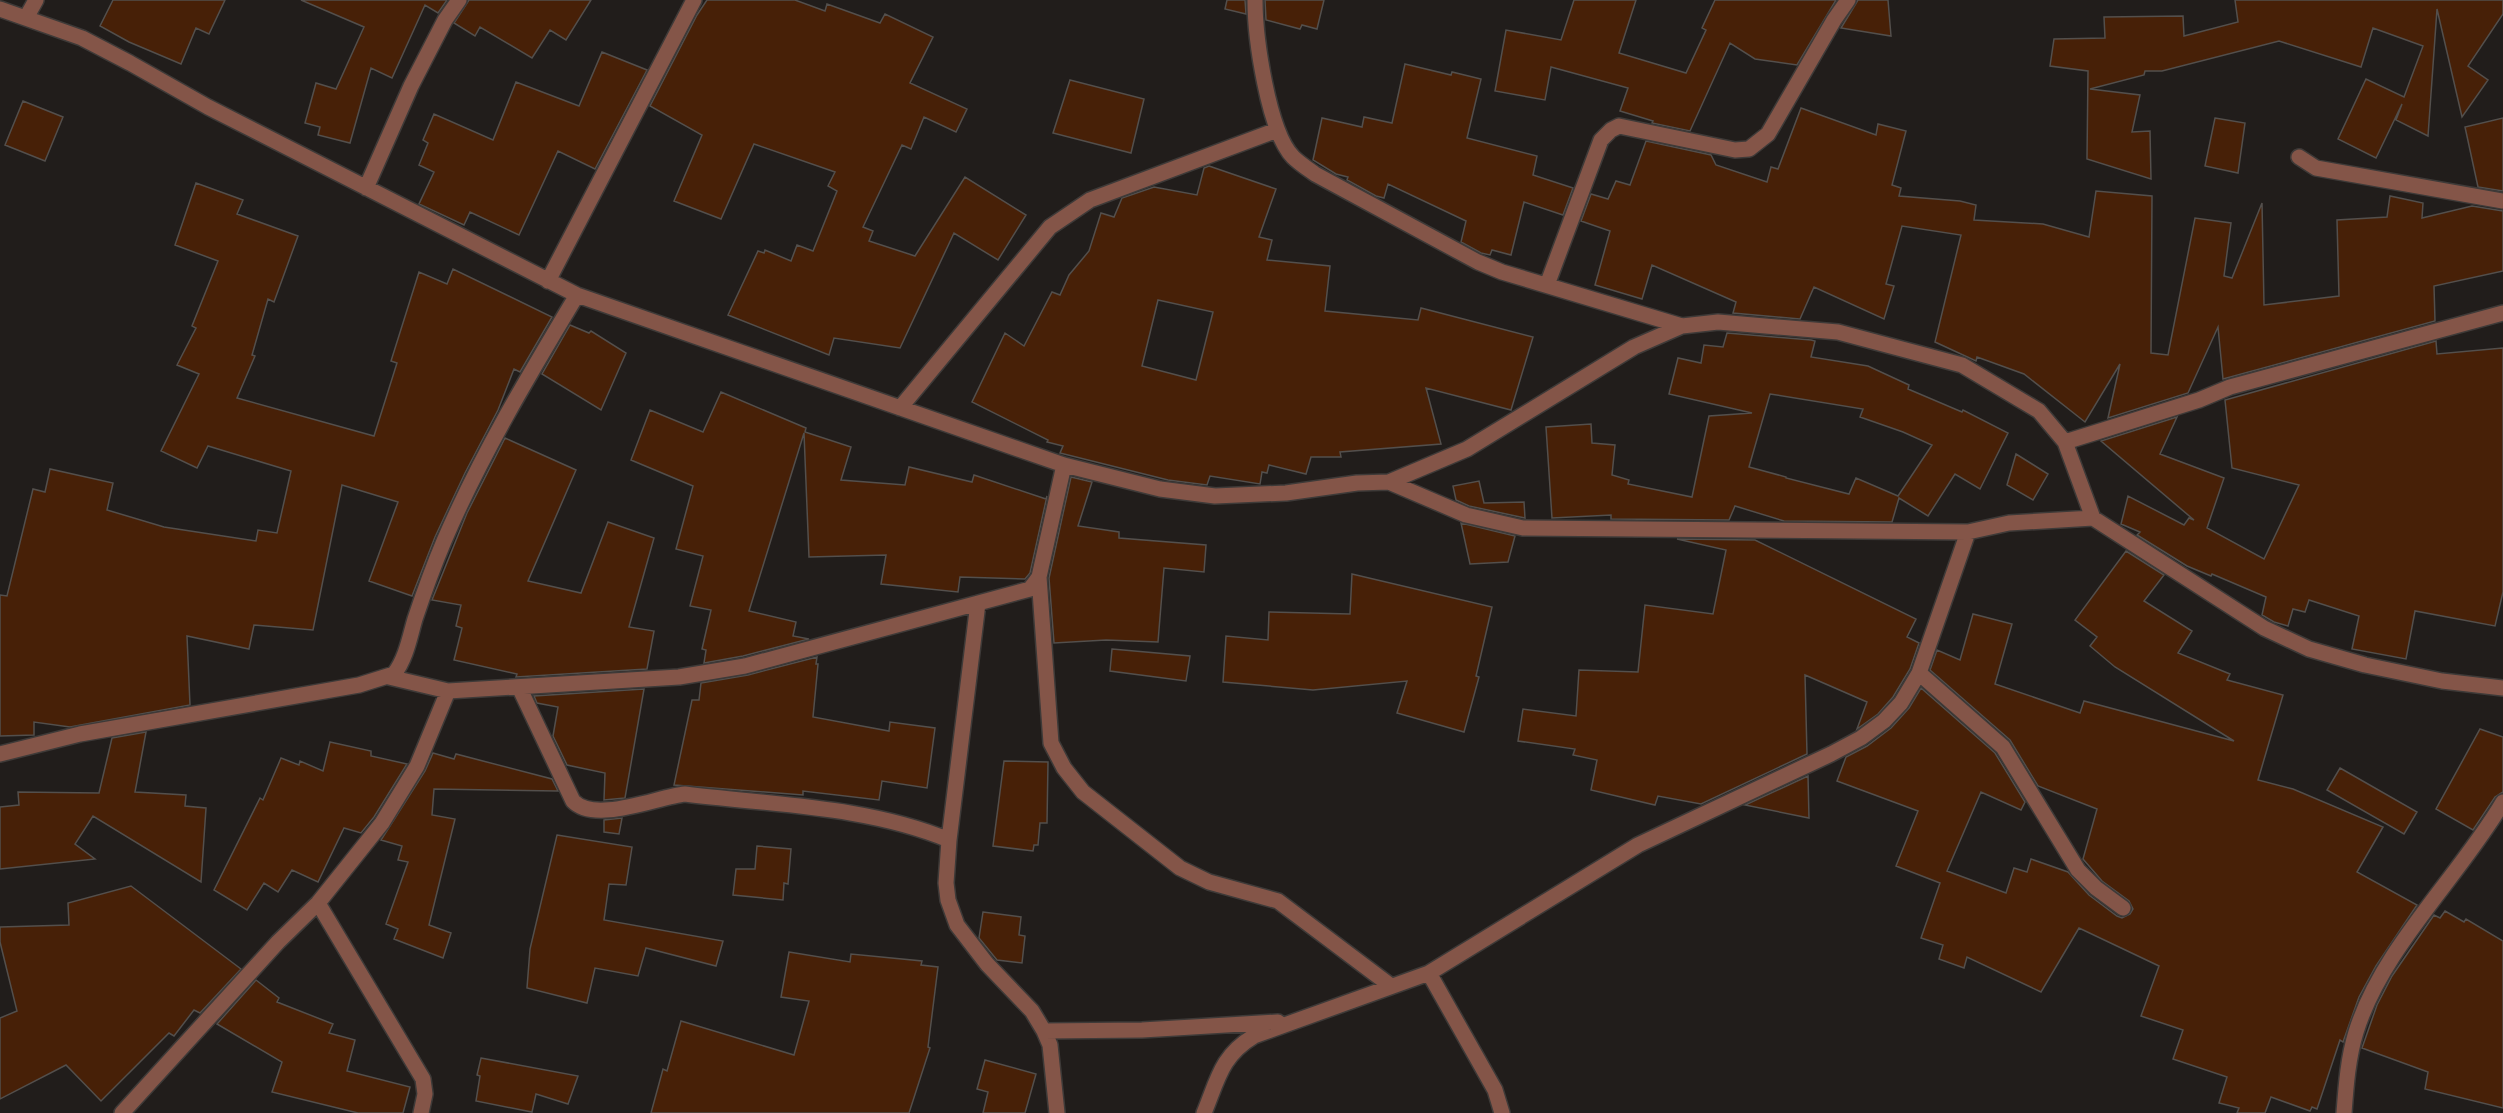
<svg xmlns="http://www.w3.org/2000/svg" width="2503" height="1113" viewBox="0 0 2503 1113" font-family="Mulish,sans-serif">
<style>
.building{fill:#472007;stroke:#534f4c;stroke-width:1.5;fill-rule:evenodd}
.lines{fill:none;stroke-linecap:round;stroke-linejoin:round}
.minor-casing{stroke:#3e3a38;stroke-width:18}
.minor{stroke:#845548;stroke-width:15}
</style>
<rect width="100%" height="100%" fill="#211d1b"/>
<path class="building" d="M113,0H225L209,34L196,28L181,64L129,42L100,26Z
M301,0H447L438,13L425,5L392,78L371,68L350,143L318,135L320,127L305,123L316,83L336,89L364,27Z
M469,0H591L566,40L550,30L532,58L480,27L475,36L454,23Z
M707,0H795L825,11L827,4L880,23L885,14L933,37L910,83L967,109L956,132L924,117L911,149L902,145L863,227L873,231L869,241L915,256L965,177L1026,215L998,260L954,233L900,348L834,338L829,355L728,315L758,251L764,253L765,250L791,261L797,245L813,251L837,191L828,186L835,172L754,144L721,219L674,201L702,135L650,106L697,15Z
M1227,0H1245L1246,14L1225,9Z
M1265,0H1324L1317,29L1302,25L1300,29L1266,20Z
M1574,0H1636L1619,53L1686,73L1706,30L1702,28L1715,0H1836L1797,65L1755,59L1730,43L1690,131L1652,123L1653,121L1620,111L1628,88L1551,67L1545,100L1495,91L1506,30L1561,40Z
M1858,0H1888L1891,36L1841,28Z
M2235,0H2503V14L2468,66L2488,80L2462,117L2437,9L2428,136L2396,120L2402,104L2376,158L2338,139L2366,79L2404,97L2423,46L2373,28L2361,67L2279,41L2162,71H2145L2144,75L2090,89L2140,95L2132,132L2150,131L2151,179L2087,159L2088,71L2050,66L2054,39L2105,38L2104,17L2183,16L2184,36L2238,22Z
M602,52L647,70L595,169L558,151L519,235L470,212L464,225L419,204L434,172L419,165L428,143L423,140L434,114L493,140L516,82L579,106Z
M1405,64L1451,75L1452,72L1481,79L1467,138L1537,156L1533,175L1573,188L1563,215L1524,202L1511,255L1492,250L1490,255L1481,253L1461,242L1466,221L1388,184L1384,198L1376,196L1347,180L1348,177L1336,174L1313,160L1322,118L1362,127L1364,117L1392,123Z
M1070,80L1144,99L1131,153L1053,133Z
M23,101L63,117L45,161L5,145Z
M1801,108L1876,135L1878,124L1906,131L1892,185L1901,188L1899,196L1960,201L1976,205L1974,220L2043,224L2089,237L2096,191L2152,196L2151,353L2168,355L2195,218L2231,223L2224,276L2232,278L2262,203L2264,305L2339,296L2337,220L2387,217L2390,196L2423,203L2422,218L2472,206L2503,211V271L2434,286L2435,321L2223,379L2218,327L2188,393L2108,418L2120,364L2085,422L2024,374L1977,357L1976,361L1935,342L1961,235L1902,226L1886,284L1894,286L1884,319L1814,287L1800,319L1733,313L1736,302L1652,265L1642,299L1595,285L1610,231L1581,221L1591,194L1608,199L1616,181L1630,185L1646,141L1711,155L1716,165L1767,182L1771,167L1778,169Z
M2215,118L2245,123L2238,173L2205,166Z
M2503,118V191L2478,187L2465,127Z
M1209,166L1276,189L1259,237L1272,240L1267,260L1330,266L1325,311L1418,320L1421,308L1533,337L1511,410L1426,388L1441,444L1340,452L1341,457H1311L1306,474L1269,465L1267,473L1262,472L1260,484L1210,476L1207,485L1168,480L1060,453L1063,446L1047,442L1048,440L972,402L1005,333L1024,346L1052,292L1060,295L1069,275L1089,251L1101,213L1114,217L1122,198L1154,187L1197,195L1204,168ZM1158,300L1213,312L1196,380L1142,366Z
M196,183L243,200L237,214L298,236L274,302L268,299L252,355L255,356L237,398L374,436L397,363L391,361L419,272L447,284L453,269L552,317L520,372L514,369L498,410L465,473L435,537L412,596L369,581L398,502L342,485L313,630L254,625L249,649L187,636L190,705L70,727L34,722V735L0,736V595L7,596L33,489L45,492L50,469L113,483L107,510L164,527L256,541L258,530L277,533L291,471L208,446L197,468L161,451L199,374L177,365L196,328L192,326L218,261L175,245Z
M570,325L589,333L591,331L626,353L601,410L542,374Z
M1727,333L1811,340L1815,341L1811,357L1868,366L1909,385L1908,389L1962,412L1963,410L2008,433L1980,489L1955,474L1928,516L1899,498L1892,522L1784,521L1735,506L1729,520L1611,519V515L1552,518L1546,427L1591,424L1592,443L1615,445L1612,475L1629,480L1628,484L1692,497L1709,416L1752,413L1669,394L1678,358L1701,363L1704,345L1723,347ZM1770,394L1863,409L1860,417L1903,432L1932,445L1898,496L1856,478L1849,494L1786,478V477L1749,467Z
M2436,341L2437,354L2503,348V592L2495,626L2415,611L2406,659L2352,649L2359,616L2309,600L2305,612L2293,609L2288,626L2274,622L2262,615L2266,597L2212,574L2211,576L2187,566L2137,535L2140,532L2121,524L2128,496L2184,525L2189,518L2194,520L2101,441L2177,417L2160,454L2224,478L2207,528L2264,559L2299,485L2232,468L2225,400Z
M721,392L806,428L805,432L851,447L841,480L905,485L909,467L972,482L974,475L1046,499L1047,496L1030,573L1025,579L960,577L958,592L881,584L886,555L809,557L804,433L749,611L796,622L793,636L809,639L743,656L704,663L706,650L702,649L711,610L690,606L703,556L676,549L693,486L631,460L650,410L703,432Z
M505,438L576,470L528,581L581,593L608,522L654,538L629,627L654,631L647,669L516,677L517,674L454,660L462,628L456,626L461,605L432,600L467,513Z
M2016,454L2048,474L2033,500L2007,485Z
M1071,477L1092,482L1078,526L1119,532V538L1206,545L1204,572L1164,568L1158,642L1106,640L1054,643L1049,578Z
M1479,481L1484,503L1524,502L1525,518L1469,506L1456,500L1453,486Z
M1461,523L1515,536L1508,562L1470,564Z
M1677,539L1755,540L1916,619L1907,637L1919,643L1910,669L1893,697L1878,714L1857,729L1867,702L1805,675L1807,754L1701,804L1658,796L1655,805L1591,790L1597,760L1573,755L1575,749L1518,741L1523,709L1576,716L1579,670L1638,672L1645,605L1713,614L1726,550Z
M2126,551L2164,575L2144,601L2192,631L2178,653L2230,674L2227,680L2283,695L2258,780L2293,789L2383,827L2357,872L2417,905L2376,966L2359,997L2343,1042L2340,1040L2317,1109L2312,1107L2310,1111L2271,1097L2265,1113H2237L2239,1108L2219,1103L2227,1077L2173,1059L2183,1030L2141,1016L2159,966L2079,928L2041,992L1967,957L1964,968L1939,959L1943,945L1921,938L1940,883L1896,866L1918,811L1837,781L1846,757L1867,746L1891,728L1909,708L1921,688L1995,753L2025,802L2021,810L1981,792L1947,871L2006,893L2014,868L2027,872L2031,859L2068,872L2089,895L2117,916L2122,918L2130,914L2133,909L2129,901L2102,881L2083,859L2097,809L2038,786L2010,740L1930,670L1937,650L1960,660L1973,614L2012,624L1995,684L2080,713L2084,701L2234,741L2115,667L2090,646L2097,637L2075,620Z
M1352,574L1492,607L1476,676L1479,677L1464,732L1397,713L1407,681L1313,690L1223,682L1226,636L1268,640L1269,612L1350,614Z
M1112,649L1190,656L1186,681L1110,671Z
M817,657L816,664H818L813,717L889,731L890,722L935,728L927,788L882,781L879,800L803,791V795L674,785L692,700H699L701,683L748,675Z
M644,689L625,798L604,800L605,773L567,765L553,736L558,707L537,703L534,696Z
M2480,729L2503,737V792L2495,797L2473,830L2436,809Z
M146,732L135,792L186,795L185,806L206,808L201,882L93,816L75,844L95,859L0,869V807L19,805L18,792L99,793L112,738Z
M330,742L371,751V756L407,764L374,817L361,833L344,828L318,882L292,870L278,892L264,883L247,910L214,890L260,798L263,800L281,758L299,765L300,761L323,771Z
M433,753L454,759L456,754L552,779L558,791L434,789L432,815L455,819L429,925L451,933L443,958L394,939L398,929L386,924L408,862L398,860L402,846L381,840L425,771Z
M1004,761L1048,762L1047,823H1040L1038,845H1034L1033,851L993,846Z
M2340,768L2417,812L2404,834L2327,790Z
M1808,776L1809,818L1745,805Z
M622,818L619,834L604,832V820Z
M557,835L632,847L626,885L609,884L604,920L723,941L716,966L646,948L638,976L595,968L587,1003L527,988L530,949Z
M757,846L791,849L788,884L784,883L783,900L733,895L736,869H755Z
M131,886L241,969L200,1013L194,1010L174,1036L169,1033L101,1101L66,1065L0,1099V1018L17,1011L0,942V927L69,925L68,903Z
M2445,911L2464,922L2466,919L2503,941V1108L2425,1089L2428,1072L2362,1048L2377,1005L2392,976L2434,915L2440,918Z
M983,912L1021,917L1019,935L1025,936L1022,963L997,960L979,938Z
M789,952L850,962L851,954L922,961L921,965L938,967L928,1047L930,1048L909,1113H651L663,1069L667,1071L681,1021L794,1055L809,1001L781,997Z
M256,980L279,998L277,1002L333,1024L329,1033L355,1040L347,1071L410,1087L403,1113H358L272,1092L282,1062L217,1024Z
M481,1058L578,1076L568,1104L536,1094L532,1112L476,1101L480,1076L477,1075Z
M985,1060L1036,1074L1025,1113H983L988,1092L977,1089Z"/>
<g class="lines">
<defs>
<path id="minor" d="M1255,0C1255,37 1268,131 1293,157C1299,163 1308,169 1315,174L1478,262L1502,272L1682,326
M0,9L82,38L130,63L208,107L577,295L1064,465L1160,489L1215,496L1286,493L1357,483L1389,482L1467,449L1634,347L1682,326L1718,322L1838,332L1962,365L2039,411L2065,442L2093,518L2264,628L2309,649L2365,665L2442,681L2503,688
M26,18L36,0
M2299,157L2316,168L2503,201
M366,188L411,86L445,20L459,0
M548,281L694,0
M1547,285L1601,140L1611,130L1619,126L1735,150L1749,149L1768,134L1834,20L1848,0
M900,408L1050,227L1090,200L1277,130
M2065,442L2199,400L2230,387L2503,313
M1389,482L1466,515L1523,528L1968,532L2009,523L2093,518
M1039,577L1051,743L1064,768L1083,792L1180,868L1209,882L1278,901L1391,986
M978,603L949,840L946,883L948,900L957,925L987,964L1032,1011L1044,1031L1050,1045L1057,1113
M1919,673L2003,747L2078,870L2096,888L2123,908
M389,677L448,691L679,677L745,666L1030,589L1039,577L1064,465
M519,687L573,801C595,824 657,797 685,794C773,805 867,806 949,840
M0,754L80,734L359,685L394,674C406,659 410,636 415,619C424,592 433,567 444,541C481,455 529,375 577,295
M318,903L423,1079L425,1094L421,1113
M1429,973L1495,1090L1502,1113
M1044,1031L1142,1030L1278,1022
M122,1113L278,942L318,903L382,823L417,766L448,691
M1204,1113C1218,1079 1221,1056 1254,1036L1429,973L1638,845L1831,754L1861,738L1884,721L1901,703L1919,673L1968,532
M2344,1113C2346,1086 2348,1058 2356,1032C2382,948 2459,877 2503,802"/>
</defs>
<use href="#minor" class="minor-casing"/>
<use href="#minor" class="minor"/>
</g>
</svg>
